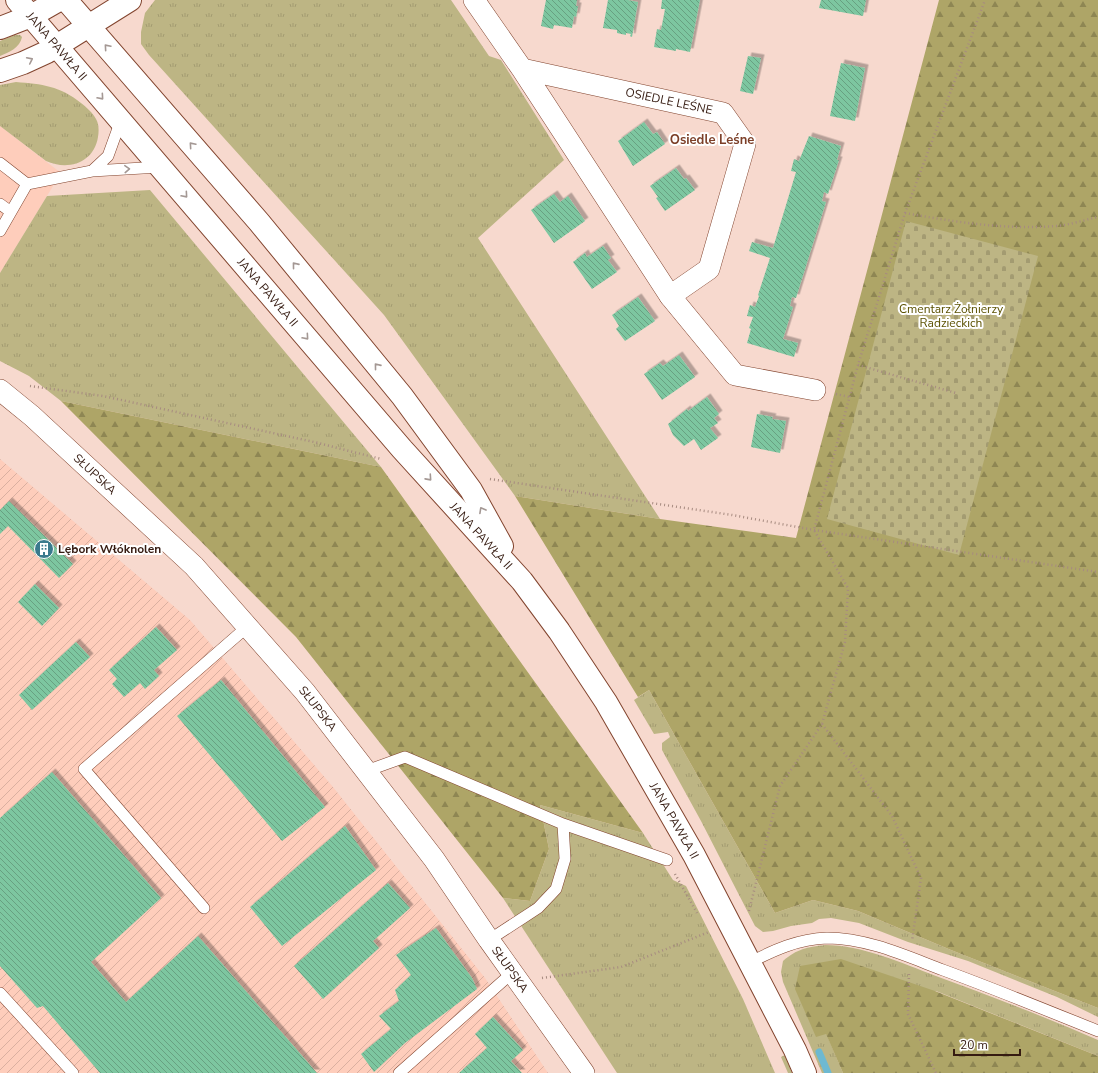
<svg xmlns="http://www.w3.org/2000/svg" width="1098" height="1073" viewBox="0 0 1098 1073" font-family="'Nunito Sans',sans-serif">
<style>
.built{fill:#fecdbb}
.industrial{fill:url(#industrial-furrows)}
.grass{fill:url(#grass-tufts)}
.forest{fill:url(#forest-firs)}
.cemetery{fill:url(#cemetery-stones)}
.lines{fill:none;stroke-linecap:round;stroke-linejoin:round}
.stream{stroke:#6eb9d1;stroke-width:7}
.building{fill:url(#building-back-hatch);filter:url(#shadow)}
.service-casing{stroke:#82442e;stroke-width:12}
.minor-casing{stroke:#82442e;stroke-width:22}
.tertiary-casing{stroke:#82442e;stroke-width:24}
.secondary-casing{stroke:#82442e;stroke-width:24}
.path{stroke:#a78b80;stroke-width:2.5;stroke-dasharray:1 3;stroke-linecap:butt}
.service{stroke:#fff;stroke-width:11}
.minor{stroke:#fff;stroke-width:21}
.tertiary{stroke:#fff;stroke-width:22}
.secondary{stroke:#fff;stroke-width:22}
.oneway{stroke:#a49894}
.labels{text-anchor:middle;stroke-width:4;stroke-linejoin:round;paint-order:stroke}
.street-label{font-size:12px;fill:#351b11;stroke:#fff}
.park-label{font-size:12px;fill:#5b5101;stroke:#fff}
.poi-label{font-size:12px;font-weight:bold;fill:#351b11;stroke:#fff;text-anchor:start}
.neighbourhood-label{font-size:13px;font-weight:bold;fill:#7c3f28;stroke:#fff}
</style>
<defs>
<pattern id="industrial-furrows" width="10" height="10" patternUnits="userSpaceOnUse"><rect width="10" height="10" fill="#fecdbb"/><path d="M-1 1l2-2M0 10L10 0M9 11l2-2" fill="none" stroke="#daafa0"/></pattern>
<pattern id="grass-tufts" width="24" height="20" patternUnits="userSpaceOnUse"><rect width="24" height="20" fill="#bdb584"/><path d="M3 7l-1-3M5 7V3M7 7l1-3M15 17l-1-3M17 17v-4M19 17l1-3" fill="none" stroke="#a39b71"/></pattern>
<pattern id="forest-firs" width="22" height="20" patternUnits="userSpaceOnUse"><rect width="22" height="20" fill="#aea567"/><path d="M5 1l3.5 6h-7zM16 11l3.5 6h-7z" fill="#8e8653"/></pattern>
<pattern id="cemetery-stones" width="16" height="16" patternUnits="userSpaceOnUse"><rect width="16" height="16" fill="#bdb584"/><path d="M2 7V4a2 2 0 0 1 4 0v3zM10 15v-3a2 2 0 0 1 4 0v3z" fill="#a39b71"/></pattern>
<pattern id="building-back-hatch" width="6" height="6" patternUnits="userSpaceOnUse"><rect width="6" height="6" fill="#7dc6a0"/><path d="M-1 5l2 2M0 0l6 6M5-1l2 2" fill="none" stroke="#67a081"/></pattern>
<filter id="shadow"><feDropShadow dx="3.5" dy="-3.5" stdDeviation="0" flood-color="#0004"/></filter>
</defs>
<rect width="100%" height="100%" fill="#f7d9ce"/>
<path class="built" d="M0,126L61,173L0,273Z"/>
<path class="industrial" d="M0,459L190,620L333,787L485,978L548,1073H0Z"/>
<path class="grass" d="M155,0H451L489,56L501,60L564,160L478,238L660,519L515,496L384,315L149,55L141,44V32L145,13Z
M15,35H20L22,37C20,48 9,52 0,56V41Z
M16,82C42,84 60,86 81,103C86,107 93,113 96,119C99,124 99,131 98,137C94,163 68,171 46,161L0,126V85Z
M150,190L381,467L61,401L29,376L0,361V273L47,196Z
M649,690L775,913L813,900L858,911L951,950L1098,1008V1017L1057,997L968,961L908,942L859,923L831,918L819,919L812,923L791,926L773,931L763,932L755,926L701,821L662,750V743L670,737L668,732L654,734L634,700Z
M540,805L643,833L673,880L686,886L743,999L775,1073H617L503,898L530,901L549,849Z
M825,945C862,945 902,963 936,976C991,996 1045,1017 1098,1040V1056L936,991L816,1037L826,1033L843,1073H822L783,982L781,972L783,961C797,949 807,947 825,945Z
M785,1055L792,1073H788L781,1057Z"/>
<path class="forest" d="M939,0H1098V1008L951,950L858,911L813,900L775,913L649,690L638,697L515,496L660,519L796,538Z
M61,401L381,467L643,833L540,805L549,849L530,901L503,898L296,637Z
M841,959L935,991L1098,1056V1073H843L826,1034L816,1037L795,989L800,966Z"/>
<path class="cemetery" d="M906,221L1038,256L959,555L827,519Z"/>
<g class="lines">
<path class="stream" d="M819,1052L828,1073"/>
</g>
<path class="building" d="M546,0H577L576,6H578L576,17L574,16L572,28L554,25L553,29L541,26Z
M608,0H628L638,2L632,37L630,36L631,34L626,33V35L617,33V30L603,28Z
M662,0H700L690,52L676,49V51L654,47L657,29L661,30L665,9H661Z
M821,0H866L863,16L819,8Z
M748,56L761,58L753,94L740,91Z
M841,63L865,68L855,121L830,116Z
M644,122L653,134L657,132L665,144L633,166L618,141Z
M809,136L841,146L837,160H839L828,194L824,192L822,201L826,202L796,298L792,297L790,306L793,307L783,339L798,343L794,357L747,343L751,329L749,328L753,317L747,316L750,305L755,307L759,296L758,295L770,258L749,251L752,242L773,248L796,172L791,171L794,159L799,161Z
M676,168L684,179L686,178L695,190L665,211L656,198L658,197L650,186Z
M554,194L560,202L568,196L585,221L554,243L531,210Z
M603,246L611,258L608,260L617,272L592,289L573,262L585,253L587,257Z
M638,297L655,321L625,341L616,329L619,326L612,315Z
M679,355L695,377L662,400L644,374L660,363L663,366Z
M707,397L719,414L714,418L718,423L710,428L718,438L701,450L694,439L684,446L673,435L668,424L687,409L688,411Z
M757,414L773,417L772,419L786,421L780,453L751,447Z
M9,501L73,564L59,578L8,526L0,534V510Z
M35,584L59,608L42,626L18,602Z
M156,627L177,650L154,670L159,676L145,689L140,683L124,697L112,684L117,679L109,670Z
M76,642L90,657L32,710L19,695Z
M221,680L325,807L282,841L177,716Z
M52,772L161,898L91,962L126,1002L198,936L317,1073H100L43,1006L37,1008L0,966V818Z
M345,826L376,870L282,946L250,907Z
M388,883L410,908L373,941L379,948L323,999L294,966Z
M436,928L472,978L477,989L405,1043L374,1072L361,1054L391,1029L379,1016L399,1001L395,990L411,975L396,955Z
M493,1017L523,1050L511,1061L522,1073H459L487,1048L475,1034Z"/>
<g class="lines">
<defs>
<path id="service" d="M0,163L27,184
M92,171L108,156L121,120
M0,204L11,212
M0,231L27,184L92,171L160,167
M366,771L405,757L563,824L667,860
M204,908L84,769L247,627
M489,940L538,908L556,889L565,859L563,824
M749,963C774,950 798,939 827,938C867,938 906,956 943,970C995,989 1046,1010 1098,1031
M0,993L73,1073
M399,1073L512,973"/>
<g id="minor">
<path d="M474,0L522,69L670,296L709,269L745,144L723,113L522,69"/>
<path d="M670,296L735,375L815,390"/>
<path id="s1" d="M0,390L32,416L194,566L305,692L434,859L489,940L584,1073"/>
</g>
<path id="tertiary" d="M0,28L31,16L59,0
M0,71L23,63L47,52L130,0"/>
<g id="secondary">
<path id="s2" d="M17,0L402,449L522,581L559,631L606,702L694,855L795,1050L805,1073"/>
<path d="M66,0L259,222L402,396L471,490L502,546"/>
</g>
</defs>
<use href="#service" class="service-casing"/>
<use href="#minor" class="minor-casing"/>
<use href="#tertiary" class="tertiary-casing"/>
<use href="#secondary" class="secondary-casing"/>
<path class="path" d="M905,213C955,222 1005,230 1056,226C1070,225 1084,220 1098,217
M858,365L956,393
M30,386L103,396L314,442L381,459
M836,394L849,397
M490,479L732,515L814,530L1098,572
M822,724L892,816L921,878L912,941
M675,874L697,913
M749,911L780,786L822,724L845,642L848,588L814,530L858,365L905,213L985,0
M909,974L908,1014L936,1073
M542,978L621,967L709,932"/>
<use href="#service" class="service"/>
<use href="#minor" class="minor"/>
<use href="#tertiary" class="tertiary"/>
<use href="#secondary" class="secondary"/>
</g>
<defs><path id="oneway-chevron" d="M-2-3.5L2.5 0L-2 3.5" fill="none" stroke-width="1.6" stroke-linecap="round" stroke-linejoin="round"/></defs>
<g class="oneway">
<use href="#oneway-chevron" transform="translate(107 47) rotate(-131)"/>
<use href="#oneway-chevron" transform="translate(30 60) rotate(-26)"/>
<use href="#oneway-chevron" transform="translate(101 97) rotate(49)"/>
<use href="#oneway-chevron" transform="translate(192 145) rotate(-131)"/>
<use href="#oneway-chevron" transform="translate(127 169) rotate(-3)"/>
<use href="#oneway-chevron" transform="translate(185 195) rotate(49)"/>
<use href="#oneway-chevron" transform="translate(295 265) rotate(-129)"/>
<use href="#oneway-chevron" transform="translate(306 337) rotate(49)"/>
<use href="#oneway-chevron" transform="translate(377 366) rotate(-129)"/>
<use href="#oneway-chevron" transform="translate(429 478) rotate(48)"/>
<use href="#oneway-chevron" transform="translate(482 510) rotate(-119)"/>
</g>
<defs>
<symbol id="building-disc" viewBox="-11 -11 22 22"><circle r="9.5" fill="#3a7a8d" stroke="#fff"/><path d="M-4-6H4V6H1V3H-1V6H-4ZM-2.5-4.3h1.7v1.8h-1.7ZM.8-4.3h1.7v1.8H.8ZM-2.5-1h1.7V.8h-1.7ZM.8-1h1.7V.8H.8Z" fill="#fff"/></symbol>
</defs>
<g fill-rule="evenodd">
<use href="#building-disc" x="33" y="538" width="22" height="22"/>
</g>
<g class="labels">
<g class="street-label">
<text dy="4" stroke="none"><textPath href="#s2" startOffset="61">JANA PAWŁA II</textPath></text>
<text transform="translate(669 101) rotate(12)" y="4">OSIEDLE LEŚNE</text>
<text dy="4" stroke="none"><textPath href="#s2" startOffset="385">JANA PAWŁA II</textPath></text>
<text dy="4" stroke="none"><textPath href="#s1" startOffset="127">SŁUPSKA</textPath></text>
<text dy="4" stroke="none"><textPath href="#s2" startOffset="709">JANA PAWŁA II</textPath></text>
<text dy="4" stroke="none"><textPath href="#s1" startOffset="451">SŁUPSKA</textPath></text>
<text dy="4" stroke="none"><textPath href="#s2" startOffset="1054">JANA PAWŁA II</textPath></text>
<text dy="4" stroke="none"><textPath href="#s1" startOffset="775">SŁUPSKA</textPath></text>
</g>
<g class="park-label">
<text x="951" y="313">Cmentarz Żołnierzy<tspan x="951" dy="14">Radzieckich</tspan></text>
</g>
<g class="poi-label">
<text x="58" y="553">Lębork Włóknolen</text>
</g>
<g class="neighbourhood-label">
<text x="712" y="144">Osiedle Leśne</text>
</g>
</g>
<path d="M954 1049v6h66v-6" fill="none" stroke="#351b11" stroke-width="2"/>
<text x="960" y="1049" font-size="12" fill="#351b11" stroke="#ffffff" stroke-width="3" paint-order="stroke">20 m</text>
</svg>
